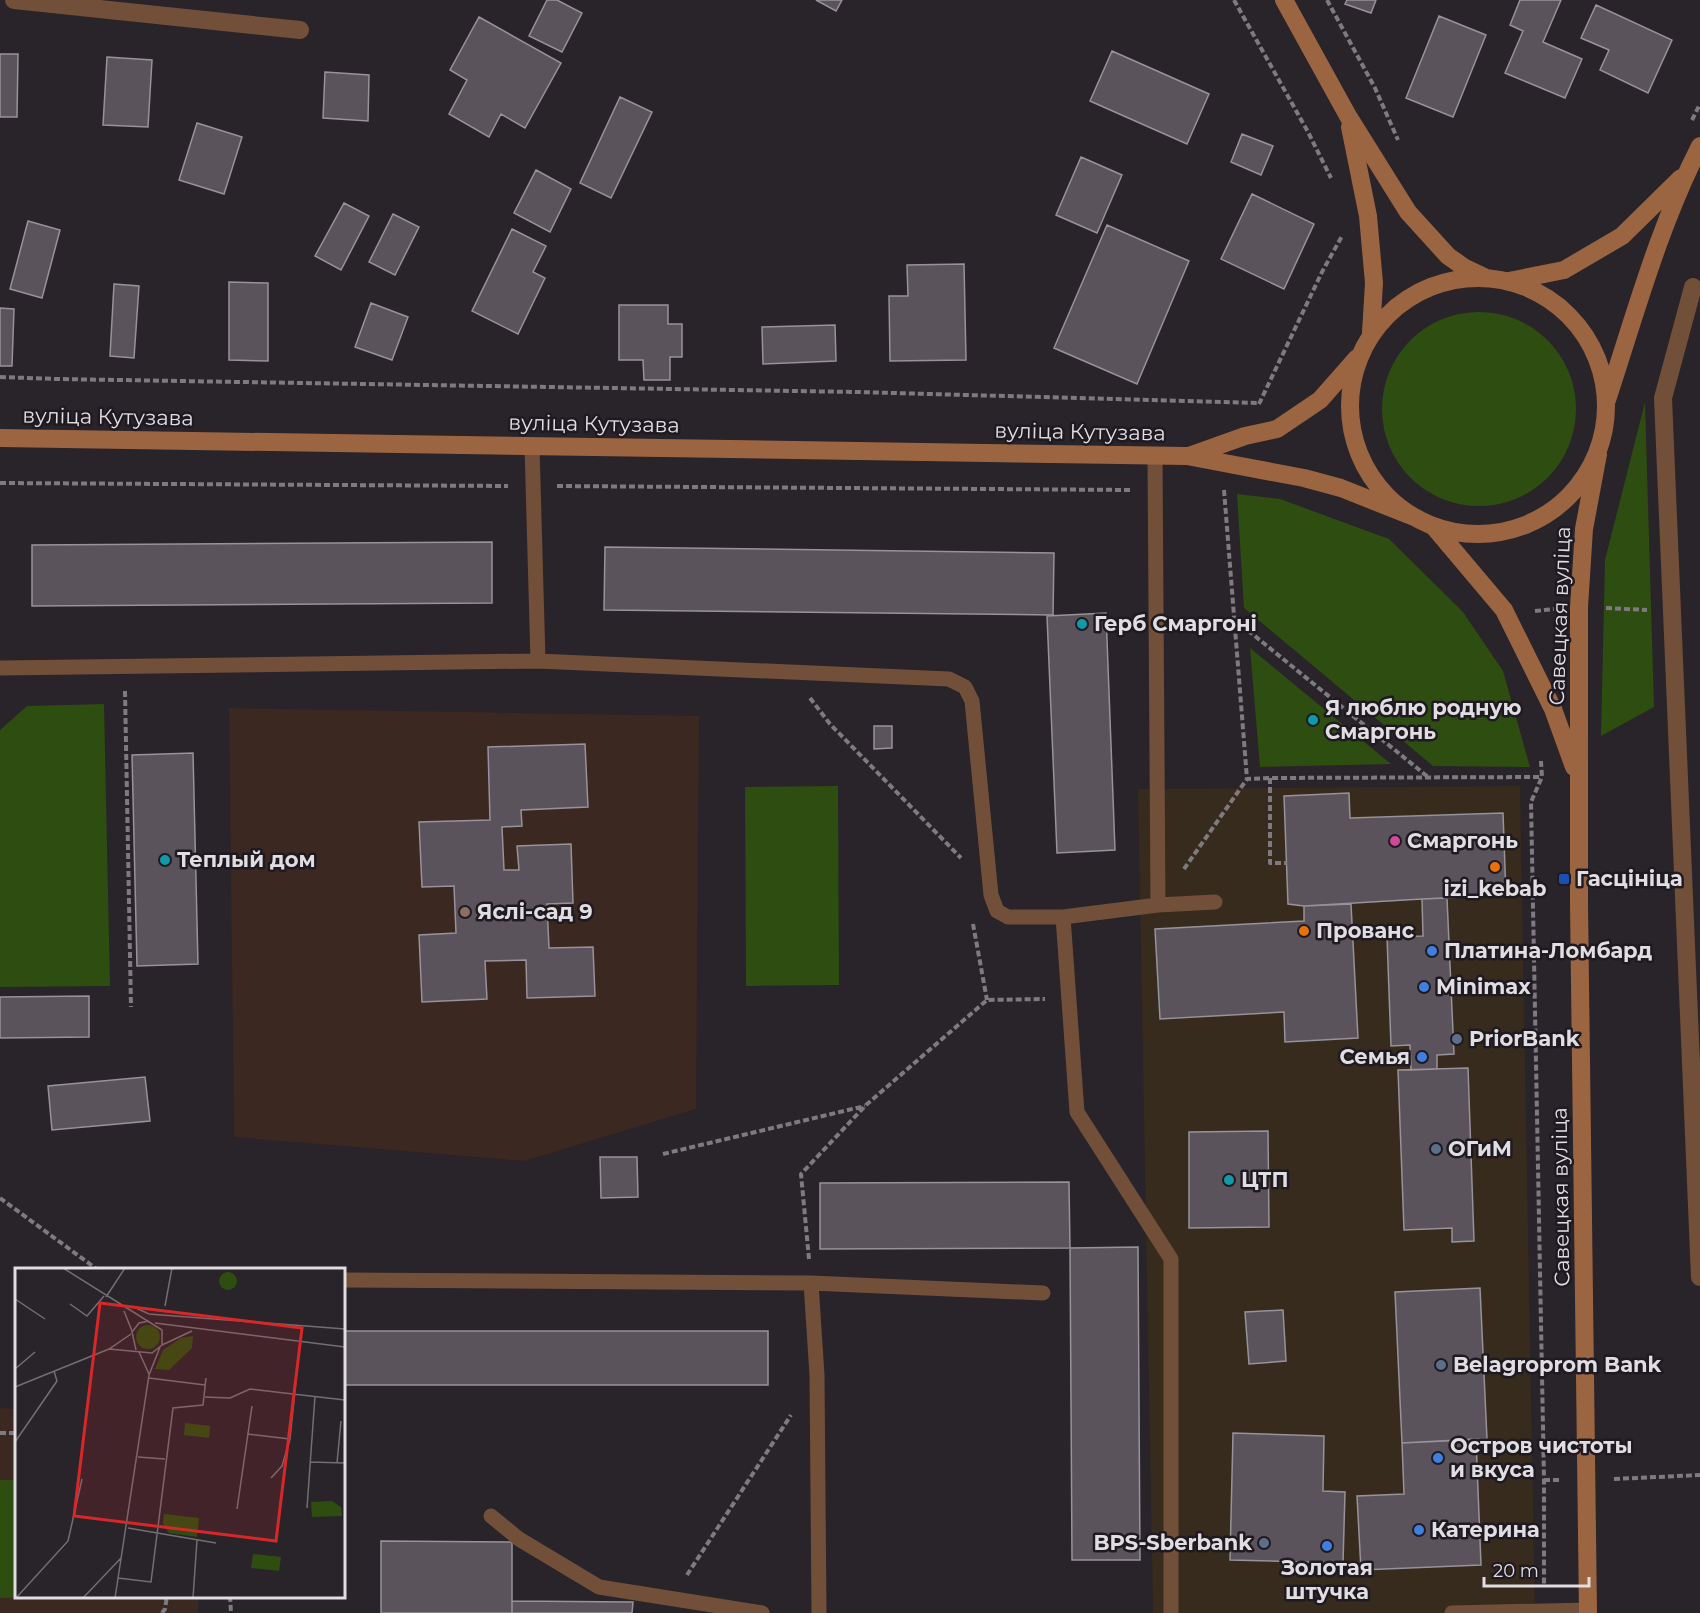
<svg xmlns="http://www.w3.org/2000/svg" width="1700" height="1613" viewBox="0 0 1700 1613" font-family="Montserrat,sans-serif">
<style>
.commercial{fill:#362b1c}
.education{fill:#3a2821}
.green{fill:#2e4d11}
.building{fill:#5a535b;stroke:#98929a;stroke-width:1.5}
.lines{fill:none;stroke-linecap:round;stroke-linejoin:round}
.path{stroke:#7f7a80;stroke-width:4;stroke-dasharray:6 3;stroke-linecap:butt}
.lane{stroke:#724f39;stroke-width:15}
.street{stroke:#724f39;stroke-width:18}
.secondary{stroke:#9c6541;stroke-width:18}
.culture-dot{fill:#0f9aa8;stroke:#1f1a21;stroke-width:2}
.hotel-dot{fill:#d1479c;stroke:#1f1a21;stroke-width:2}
.food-dot{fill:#e8710a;stroke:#1f1a21;stroke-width:2}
.transit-dot{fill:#1a4fb4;stroke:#1f1a21;stroke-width:2}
.education-dot{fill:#8d6e63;stroke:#1f1a21;stroke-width:2}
.shop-dot{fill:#3f7fe0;stroke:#1f1a21;stroke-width:2}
.service-dot{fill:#5c6f8a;stroke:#1f1a21;stroke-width:2}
.labels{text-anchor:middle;stroke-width:5;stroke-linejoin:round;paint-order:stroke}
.street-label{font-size:21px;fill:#e1dee2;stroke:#1f1a21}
.poi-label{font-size:21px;font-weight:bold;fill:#e1dee2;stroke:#1f1a21;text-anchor:start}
.inset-road{fill:none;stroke:#736e74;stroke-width:1.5}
.view{fill:#d62828;fill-opacity:0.15;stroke:#d62828;stroke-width:3}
.inset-edge{fill:none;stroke:#e1dee2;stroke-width:3}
</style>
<rect width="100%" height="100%" fill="#29232a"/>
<path class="commercial" d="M1520,786L1535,1613H1153L1138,789Z"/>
<path class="education" d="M229,708L699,716L696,1109L524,1161L234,1137Z
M0,1408L16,1409V1596L199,1597L198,1613H0Z"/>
<path class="green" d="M1382 409a97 97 0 1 1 194 0a97 97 0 1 1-194 0Z
M1645,402L1654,707L1601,736L1605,560Z
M1237,494L1280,499L1389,539L1463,612L1503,671L1530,767L1433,766L1244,608Z
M1250,648L1391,764L1260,767Z
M104,704L110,986L0,987V730L27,706Z
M838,786L839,985L746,986L745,787Z
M0,1480H16V1596L35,1597L0,1598Z"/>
<path class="building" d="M547,0H557L582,13L562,52L529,36Z
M816,0H842L836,11Z
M1347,0H1376L1371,13L1345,4Z
M1520,0H1561L1543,42L1582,59L1565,98L1505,73L1523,31L1510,25Z
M1596,5L1672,40L1648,93L1600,70L1609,50L1581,38Z
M1439,16L1486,35L1453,117L1406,98Z
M479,17L561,63L525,128L501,114L489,137L449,114L467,80L450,70Z
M1112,51L1209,94L1187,144L1090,101Z
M0,54H18L17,117H0Z
M107,57L152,60L148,127L103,125Z
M325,72L369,75L368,121L323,118Z
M620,97L652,112L611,198L580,183Z
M197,123L242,137L224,194L179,180Z
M1242,134L1273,146L1261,175L1231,162Z
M1081,157L1122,175L1097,233L1056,215Z
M536,170L571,189L550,232L514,213Z
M1252,194L1314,224L1284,289L1221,259Z
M344,203L369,216L341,270L315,256Z
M393,214L419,227L395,275L369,262Z
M28,221L60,230L42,298L10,289Z
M1107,225L1189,261L1137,384L1054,348Z
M512,229L546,246L533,272L545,278L518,334L472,311Z
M964,264L966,360L890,361L889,296H908L907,265Z
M229,282L268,283V361L229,360Z
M114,284L139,286L134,358L110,356Z
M371,303L408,317L392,360L355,347Z
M619,305H668V324H682V357H670V380H644L643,360H619Z
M0,308L14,309L12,366H0Z
M835,325L836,361L763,364L762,327Z
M492,542V603L32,606V545Z
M605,547L1054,553L1053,615L604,610Z
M1106,613L1115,850L1057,853L1047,616Z
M874,726H892V748L874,749Z
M585,744L588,807L521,810L522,826L502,827L504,870H519L517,846L571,844L573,903L547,904L549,948L593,947L595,996L527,998L526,960L485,961L487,999L422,1002L419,935L456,933L454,886L422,887L419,822L490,820L488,747Z
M193,753L198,964L137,966L132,755Z
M1349,793L1350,818L1503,813L1506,895L1422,899L1304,906L1288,904L1284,796Z
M1447,898L1454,1054L1437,1055V1069L1411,1070L1410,1045L1391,1046L1387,937L1423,936L1422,899Z
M1351,904L1358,1038L1285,1042L1284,1012L1160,1019L1155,929L1304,921V906Z
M89,996V1037L0,1038V997Z
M1468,1068L1474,1241L1452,1242V1228L1404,1230L1398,1070Z
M145,1077L150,1121L52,1130L48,1086Z
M1268,1131L1269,1227L1189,1228V1132Z
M600,1157H637L638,1197L601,1198Z
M1069,1182L1070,1248L820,1249V1183Z
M1138,1247L1140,1560H1072L1070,1248Z
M1480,1288L1487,1439L1402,1443L1395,1292Z
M1283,1310L1286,1361L1249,1364L1245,1312Z
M344,1331H768V1385H344Z
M1233,1433L1324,1436L1323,1491L1345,1492L1343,1563L1230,1560Z
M1476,1439L1481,1565L1361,1570L1357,1496L1404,1494L1402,1443Z
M381,1541L512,1542V1613H381Z
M512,1601L633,1602L632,1613H512Z"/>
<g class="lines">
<path class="path" d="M1234,0L1308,132L1331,178
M1327,0L1375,88L1398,140
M1692,120L1700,104
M0,377L57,379L857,392L1260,403
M1259,404L1322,272L1342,236
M0,483L508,486
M557,486L1132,490
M1224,490L1247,779L1270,778L1542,777
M1606,608L1647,610
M1535,611L1554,609
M1234,619L1428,777
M125,691L131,1007
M810,698L830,724L961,858
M1541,761L1542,777L1531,802L1544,1480V1585
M1270,778V863H1287
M1184,869L1247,779
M973,924L987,1000
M663,1154L865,1106
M0,1198L98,1270
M809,1259L801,1174L866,1105L987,1000L1045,999
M0,1433H16
M1614,1479L1700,1475
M1544,1480H1561
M687,1575L791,1415
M230,1596L231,1613
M162,1613L165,1609L167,1596"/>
<path class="lane" d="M532,446L538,661
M1155,456L1158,905
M0,668L538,661L949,679L965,687L972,701L991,895L997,911L1008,917H1063L1158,905L1215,902
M1063,917L1077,1112L1171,1259V1613
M344,1280L811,1283L1043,1293
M811,1283L817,1375L819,1613
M491,1516L519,1539L599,1587L762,1613
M1452,1613L1588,1610"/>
<path class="street" d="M14,0L300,30
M1693,287L1663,398L1700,1277"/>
<path class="secondary" d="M1284,0L1348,116L1408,212L1448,256L1465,268L1484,277
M1350,127L1368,216L1374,283L1371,332
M1350 406a128 128 0 1 1 256 0a128 128 0 1 1-256 0Z
M1509,281L1564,270L1622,236L1681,178
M1607,400C1635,315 1659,226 1700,146
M0,438L1187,456L1304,478L1341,488L1414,517
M1189,456L1245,436L1277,429L1320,400L1357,358
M1434,527L1504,610L1553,709L1574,767
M1588,1613L1579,904V607L1584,529L1598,454"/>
</g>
<g class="culture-dot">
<circle cx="1082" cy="624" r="6"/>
<circle cx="1313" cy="720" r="6"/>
<circle cx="165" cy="860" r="6"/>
<circle cx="1229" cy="1180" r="6"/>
</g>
<circle class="hotel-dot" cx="1395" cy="841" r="6"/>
<g class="food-dot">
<circle cx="1495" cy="867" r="6"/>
<circle cx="1304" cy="931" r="6"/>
</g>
<rect class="transit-dot" x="1558" y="873" width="12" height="12" rx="3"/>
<circle class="education-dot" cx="465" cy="912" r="6"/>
<g class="shop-dot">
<circle cx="1432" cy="951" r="6"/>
<circle cx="1424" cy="987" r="6"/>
<circle cx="1422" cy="1057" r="6"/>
<circle cx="1438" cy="1458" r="6"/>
<circle cx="1419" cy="1530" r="6"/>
<circle cx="1327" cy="1546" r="6"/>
</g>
<g class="service-dot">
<circle cx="1457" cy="1039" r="6"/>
<circle cx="1436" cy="1149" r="6"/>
<circle cx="1441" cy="1365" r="6"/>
<circle cx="1264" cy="1543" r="6"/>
</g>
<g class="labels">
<g class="street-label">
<text transform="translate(108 417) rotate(1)" y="7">вуліца Кутузава</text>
<text transform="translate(594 424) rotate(1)" y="7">вуліца Кутузава</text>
<text transform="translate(1080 432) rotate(1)" y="7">вуліца Кутузава</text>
<text transform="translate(1560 616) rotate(-88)" y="7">Савецкая вуліца</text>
<text transform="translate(1561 1197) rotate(-91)" y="7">Савецкая вуліца</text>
</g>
<g class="poi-label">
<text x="1094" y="631">Герб Смаргоні</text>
<text x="1325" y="715">Я люблю родную<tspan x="1325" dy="24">Смаргонь</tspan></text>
<text x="1407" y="848">Смаргонь</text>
<text x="177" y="867">Теплый дом</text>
<text x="1576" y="886">Гасцініца</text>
<text x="1495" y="896" text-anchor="middle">izi_kebab</text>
<text x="477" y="919">Яслі-сад 9</text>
<text x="1316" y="938">Прованс</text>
<text x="1444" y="958">Платина-Ломбард</text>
<text x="1436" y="994">Minimax</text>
<text x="1469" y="1046">PriorBank</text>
<text x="1410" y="1064" text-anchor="end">Семья</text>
<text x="1448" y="1156">ОГиМ</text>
<text x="1241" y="1187">ЦТП</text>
<text x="1453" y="1372">Belagroprom Bank</text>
<text x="1450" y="1453">Остров чистоты<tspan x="1450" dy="24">и вкуса</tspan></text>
<text x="1431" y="1537">Катерина</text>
<text x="1252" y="1550" text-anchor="end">BPS-Sberbank</text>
<text x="1327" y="1575" text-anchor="middle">Золотая<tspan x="1327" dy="24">штучка</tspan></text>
</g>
</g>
<g transform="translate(15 1268)">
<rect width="330" height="330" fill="#29232a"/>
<path d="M204 13a9 9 0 1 1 18 0a9 9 0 1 1-18 0ZM121 69a12 12 0 1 1 24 0a12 12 0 1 1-24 0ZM178,68L177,80L154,102L140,101L148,82L166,70ZM170,155L195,158L194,170L169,167ZM317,233L326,239L327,248L297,249L296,234ZM149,246L184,250L182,269L154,265L148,256ZM238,286L266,289L264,303L236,300Z" fill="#2e4d11"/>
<path class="inset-road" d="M48,0L147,62V77L137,85L94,81M91,29L110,0M0,31L30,51M55,36L72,48L89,28M150,38L157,0M121,40L134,46L330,61M109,43L117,63M140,55L330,79M147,77L177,63M121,82L117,64L124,55L134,53M124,84L134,106M0,101L20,84M134,110L190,117M0,119L94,81L116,66M190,129L215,130L235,121L330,132M232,166L275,171M0,174L42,113L39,103M123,189L150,191M295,194L330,195M322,195L326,153M256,210L267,198L275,171L285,74M292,240L300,128M222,241L237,138M113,260L201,275M103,310L136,314L158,140L188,137L191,110M1,330L53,273L67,211M68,330L106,290M100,330L134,107L145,79M178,330L182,272"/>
<path class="view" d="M85,35L287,60L261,273L59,248Z"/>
<rect width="330" height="330" class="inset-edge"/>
</g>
<path d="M1484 1577v9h105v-9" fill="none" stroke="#e1dee2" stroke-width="3"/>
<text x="1493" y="1577" font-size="18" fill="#e1dee2" stroke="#1f1a21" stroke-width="4.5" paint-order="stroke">20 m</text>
</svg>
